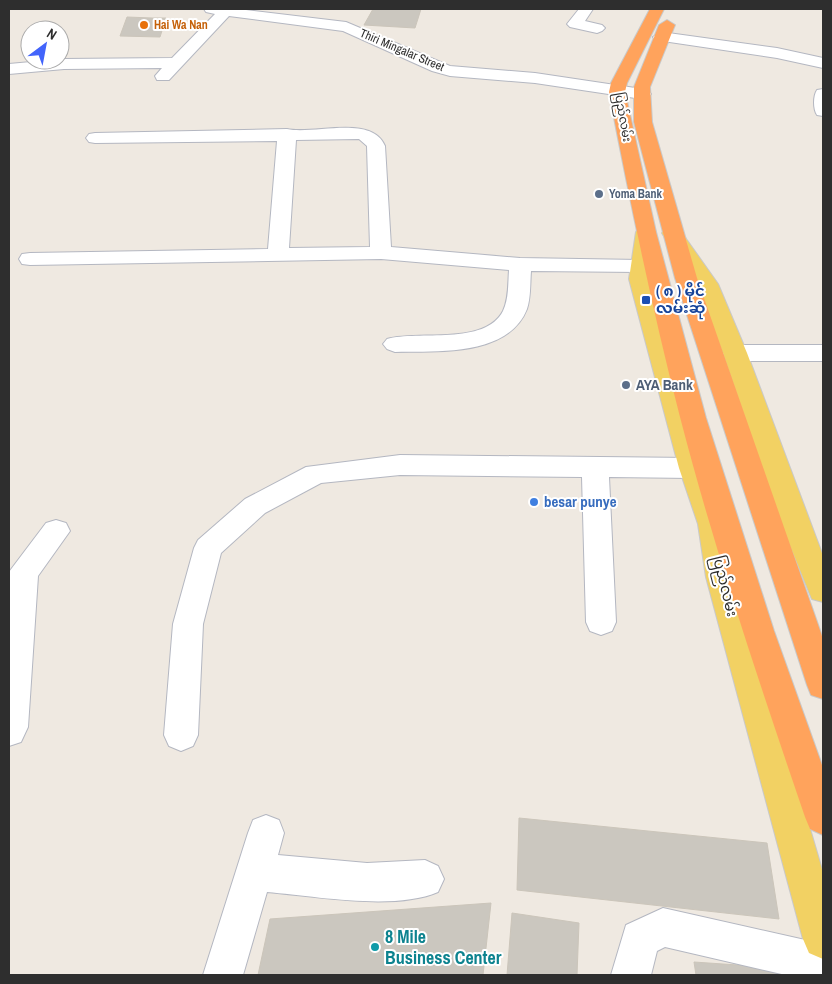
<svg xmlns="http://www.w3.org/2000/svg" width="832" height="984" viewBox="0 0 832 984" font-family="'Archivo Narrow','Noto Sans Myanmar',sans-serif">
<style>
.building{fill:#cbc7bf;stroke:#cbc5ba}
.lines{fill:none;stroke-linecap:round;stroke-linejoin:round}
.minor-casing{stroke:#b4b7c1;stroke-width:2}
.major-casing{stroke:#c9c9c9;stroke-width:2}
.highway-casing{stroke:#c9c9c9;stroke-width:2}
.minor{fill:#fff;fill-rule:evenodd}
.major{fill:#f2d163;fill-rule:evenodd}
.highway{fill:#ffa35c;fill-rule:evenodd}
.food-dot{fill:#e8710a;stroke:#fff;stroke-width:2}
.service-dot{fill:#5c6f8a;stroke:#fff;stroke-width:2}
.transit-dot{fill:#1a4fb4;stroke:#fff;stroke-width:2}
.shop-dot{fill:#3f7fe0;stroke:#fff;stroke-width:2}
.culture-dot{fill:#0f9aa8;stroke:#fff;stroke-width:2}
.labels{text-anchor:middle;stroke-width:4;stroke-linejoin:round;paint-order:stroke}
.far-food-label{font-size:12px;font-weight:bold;fill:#c56008;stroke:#fff;text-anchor:start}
.far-street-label{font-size:12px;fill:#2e2e2e;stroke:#fff}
.far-service-label{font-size:12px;font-weight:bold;fill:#4e5e75;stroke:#fff;text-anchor:start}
.transit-label{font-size:15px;font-weight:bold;fill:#164399;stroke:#fff;text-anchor:start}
.service-label{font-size:15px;font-weight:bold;fill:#4e5e75;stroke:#fff;text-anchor:start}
.shop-label{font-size:15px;font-weight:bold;fill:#366cbe;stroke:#fff;text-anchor:start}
.street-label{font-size:15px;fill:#2e2e2e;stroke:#fff}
.near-culture-label{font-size:18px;font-weight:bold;fill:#0d838f;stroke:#fff;text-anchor:start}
</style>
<rect width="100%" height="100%" fill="#efe9e1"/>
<path class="building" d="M373,9H421L415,28L364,25Z
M127,17L152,18H166L160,37L120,36Z
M519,818L767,843L779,919L517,890Z
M491,903L483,975H258L270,919Z
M512,913L579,923L577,975H507Z
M694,962L781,968L783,975H696Z"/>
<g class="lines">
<defs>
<path id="minor" d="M204,9H238L346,22L450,66L535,73L642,89L648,90L651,94L648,98L642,99L535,83L450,76L432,71L343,31L229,16L169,80H157L155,76L162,68L64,69L9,74V64L64,59L172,58L215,14L206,12Z
M579,9H593L585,21L602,25L605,28L602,31L597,33L570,27L567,24Z
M661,32L777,48L823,58V68L777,58L656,40L653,37Z
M823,89V116L817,115C813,109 813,96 817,90Z
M287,129C314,135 372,114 385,146L391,247L520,258L640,260L648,261L651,266L648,271L640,272L531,271C530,283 531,297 527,309C508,357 437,351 395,352L387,349L383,344L387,339C418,330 485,346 503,311C509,299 508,283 509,270L381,259L30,265L22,264L19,259L22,254L30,253L268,249L277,141L95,143L89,142L86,138L89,134L95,133ZM359,139L367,146L370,247L289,248L296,140Z
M735,345H823V361H735L727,358L723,353L727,348Z
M400,455L692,458L701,461L705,468L701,475L692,478L609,477L616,622L612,631L601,635L590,631L586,622L582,477L400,475L321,483L265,513L221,553L203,624L198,735L193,746L181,751L169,746L164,735L173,624L194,548L198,540L245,499L306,467Z
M56,520L66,523L70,531L38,576L28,727L21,742L9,746V572L46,523Z
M266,815L279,820L284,833L278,855L367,863L425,860L438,866L444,879L438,892C394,911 315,896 267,892L243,975H203L248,833L253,820Z
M663,908L823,944V975H786L665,947L657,951L651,975H611L626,925Z"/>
<path id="major" d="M646,226L653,228L656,232L651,279L705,468L726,524L736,577L823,873V959L809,953L803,939L706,577L698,524L679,468L629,279L636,232L639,228Z
M672,227L679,229L718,284L747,353L823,556V602L812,599L782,526L723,353L696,284L662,233L665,229Z"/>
<path id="highway" d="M650,9H664L627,83L625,92L656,232L706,418L774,631L823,768V835L810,829L805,817C760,685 715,552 680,417C652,309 630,201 609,92L611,83Z
M667,20L675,25L650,87L652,122L697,278L823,639V699L811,695L807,685L675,278L634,122V87L659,25Z"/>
</defs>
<use href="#minor" class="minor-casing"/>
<use href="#major" class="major-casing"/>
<use href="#highway" class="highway-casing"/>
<use href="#minor" class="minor"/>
<use href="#major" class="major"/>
<use href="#highway" class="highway"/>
</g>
<circle class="food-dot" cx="144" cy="25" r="5"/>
<g class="service-dot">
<circle cx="599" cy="194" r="5"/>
<circle cx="626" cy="385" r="5"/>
</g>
<rect class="transit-dot" x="641" y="295" width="10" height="10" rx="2.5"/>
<circle class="shop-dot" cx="534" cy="502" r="5"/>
<circle class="culture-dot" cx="375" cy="947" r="5"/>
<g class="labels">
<g class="far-food-label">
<text x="154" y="29">Hai Wa Nan</text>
</g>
<g class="far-street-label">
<text transform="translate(402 50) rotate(23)" y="4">Thiri Mingalar Street</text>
<text transform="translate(623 117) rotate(80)" y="4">ပြည်လမ်း</text>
</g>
<g class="far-service-label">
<text x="609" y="198">Yoma Bank</text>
</g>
<g class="transit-label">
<text x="656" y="296">( ၈ ) မိုင်<tspan x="656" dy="17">လမ်းဆုံ</tspan></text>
</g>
<g class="service-label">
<text x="636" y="390">AYA Bank</text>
</g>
<g class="shop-label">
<text x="544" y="507">besar punye</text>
</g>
<g class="street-label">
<text transform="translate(725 586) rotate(76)" y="5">ပြည်လမ်း</text>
</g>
<g class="near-culture-label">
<text x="385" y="943">8 Mile<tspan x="385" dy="21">Business Center</tspan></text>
</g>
</g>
<rect width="832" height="984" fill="none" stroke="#2e2e2e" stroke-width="20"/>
<g transform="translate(45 45) rotate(32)"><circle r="24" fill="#ffffff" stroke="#ababab"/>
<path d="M0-4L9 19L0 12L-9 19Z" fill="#4264fb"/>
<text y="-8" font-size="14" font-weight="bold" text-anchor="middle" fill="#2e2e2e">N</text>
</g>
</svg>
